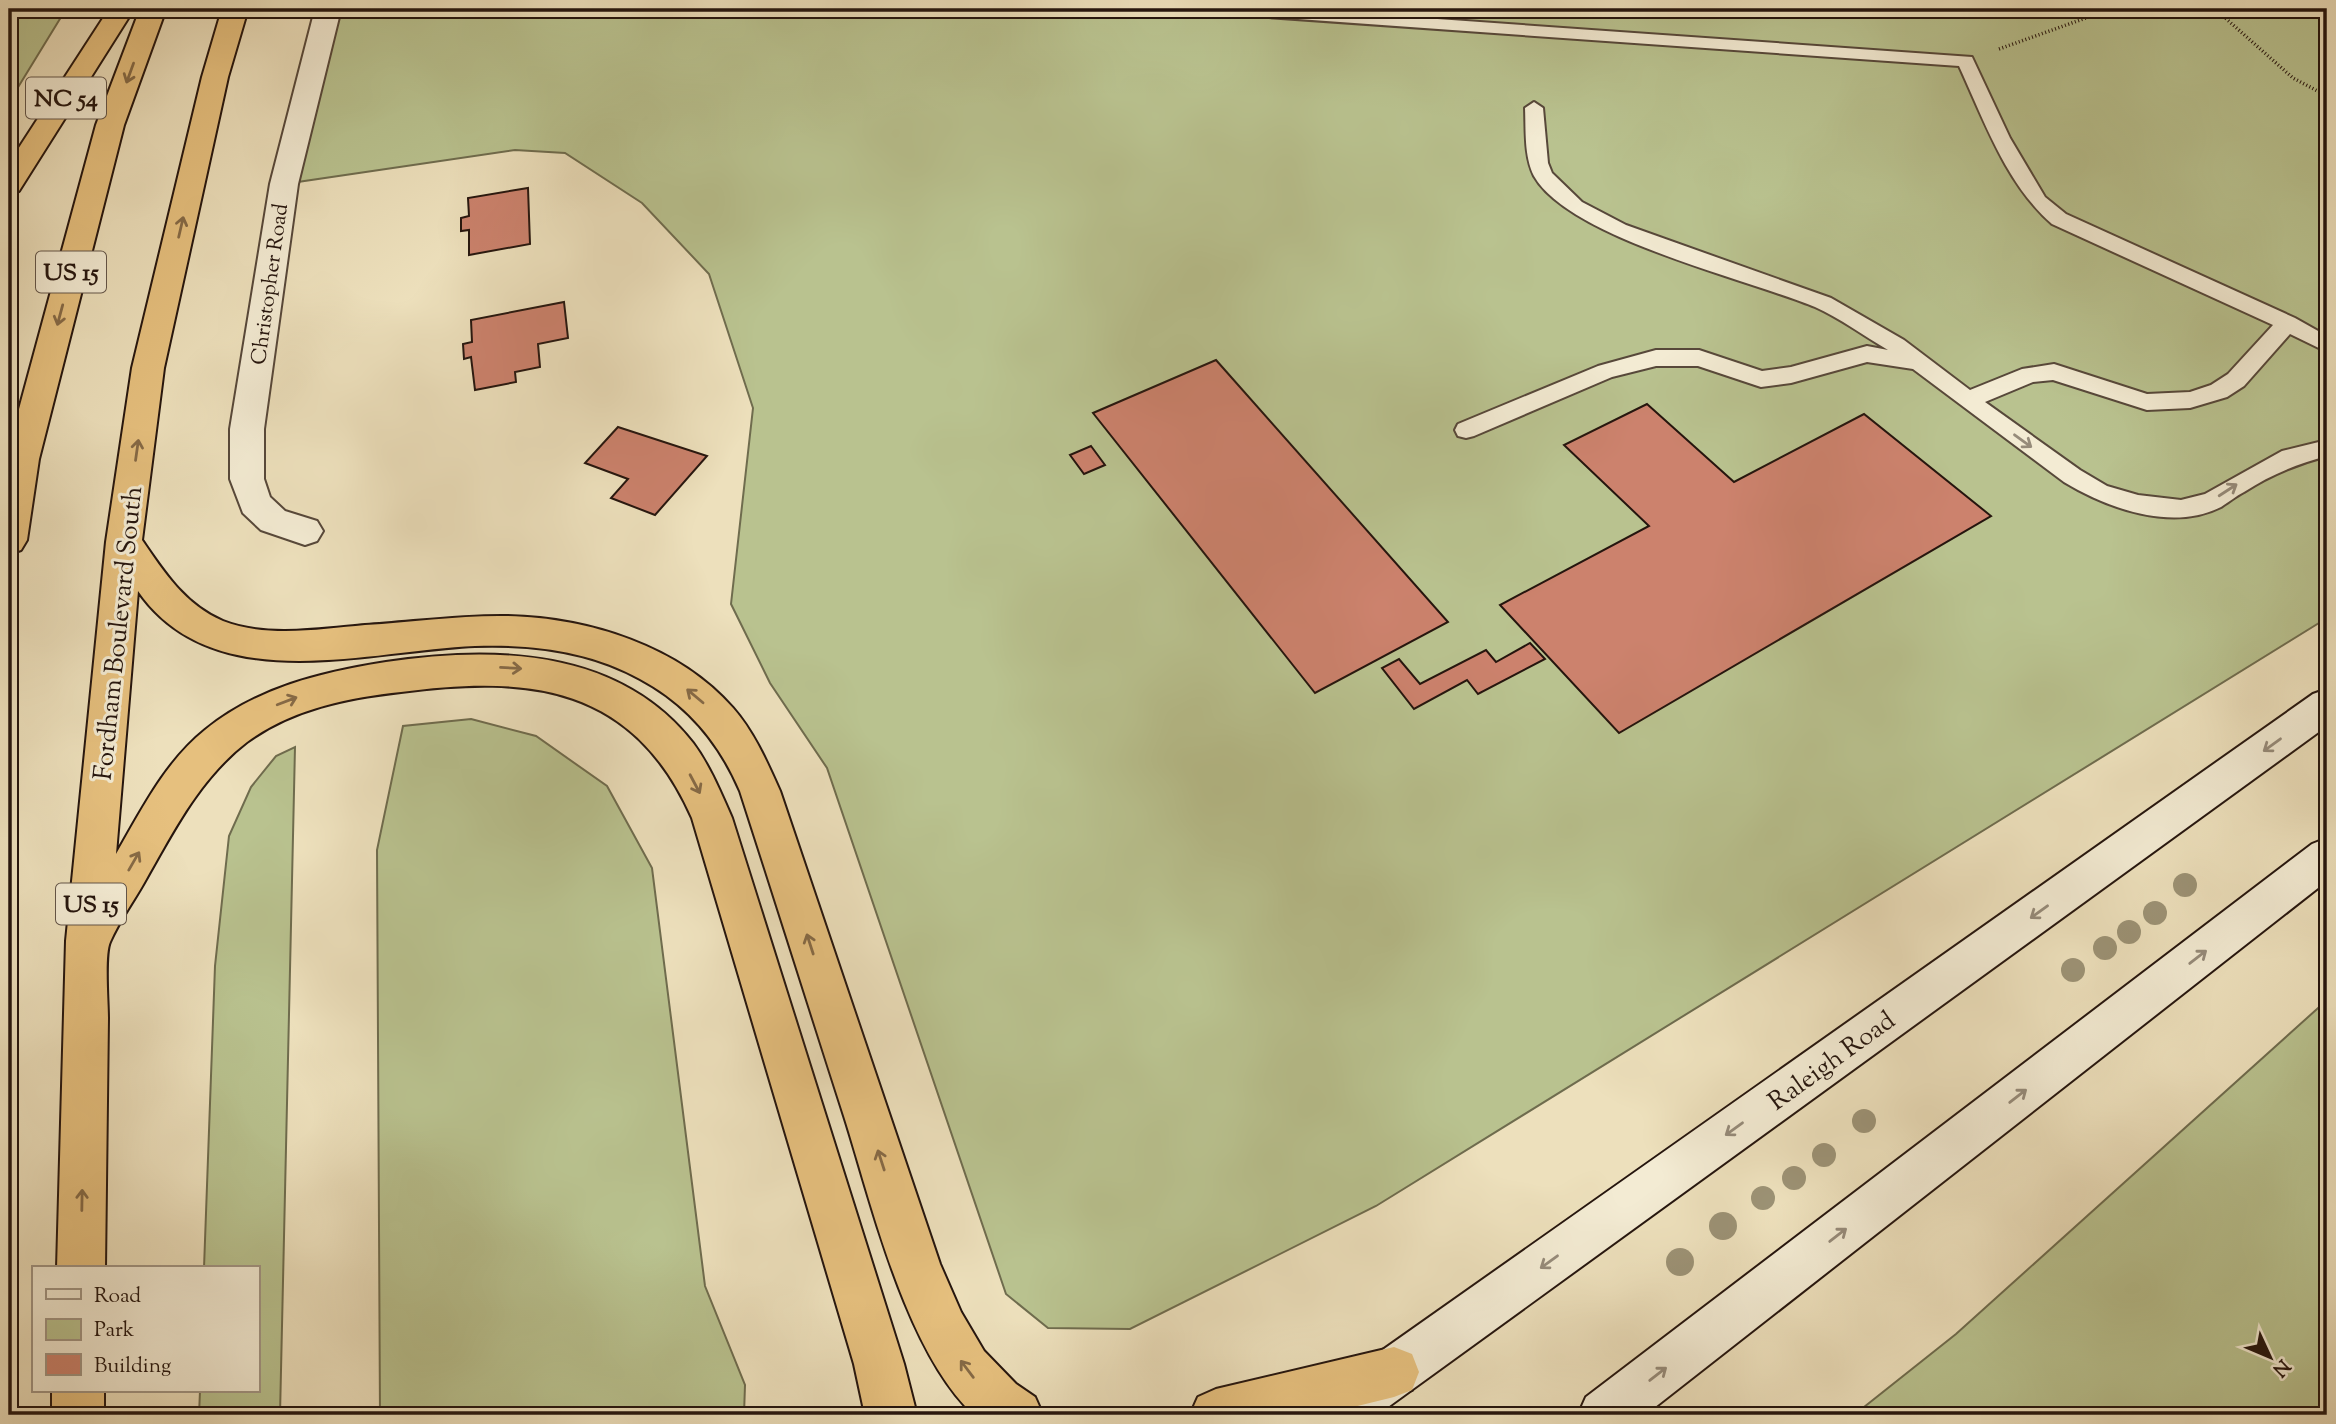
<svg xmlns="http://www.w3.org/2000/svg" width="2336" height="1424" viewBox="0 0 2336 1424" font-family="'Sorts Mill Goudy',serif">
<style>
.green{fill:#b9c28f;stroke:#6f6c4e;stroke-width:2}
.building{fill:#cc826d;stroke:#25150e;stroke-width:2}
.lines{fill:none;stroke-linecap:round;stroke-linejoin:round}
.service-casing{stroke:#57483a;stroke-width:4}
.minor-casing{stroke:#57483a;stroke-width:4}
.secondary-casing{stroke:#25150e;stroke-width:4}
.trunk-casing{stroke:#25150e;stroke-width:4}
.path{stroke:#25150e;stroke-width:3.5;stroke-dasharray:1 2.5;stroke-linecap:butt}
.service{fill:#f3ebd3;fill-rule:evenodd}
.minor{fill:#f3ebd3;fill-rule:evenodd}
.secondary{fill:#f3ebd3;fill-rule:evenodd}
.trunk{fill:#e6c07e;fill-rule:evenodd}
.tree{fill:#9c9275}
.oneway{stroke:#866a46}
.oneway2{stroke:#968b7a}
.labels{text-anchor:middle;stroke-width:6;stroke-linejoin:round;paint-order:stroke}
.far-street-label{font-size:21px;fill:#25150e;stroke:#f3ebd3}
.shield{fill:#f3ebd3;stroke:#635549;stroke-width:2}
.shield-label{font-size:24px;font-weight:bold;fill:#25150e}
.street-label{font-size:26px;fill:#25150e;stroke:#f3ebd3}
</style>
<rect width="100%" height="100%" fill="#ede0bc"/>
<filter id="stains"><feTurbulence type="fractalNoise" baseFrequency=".00286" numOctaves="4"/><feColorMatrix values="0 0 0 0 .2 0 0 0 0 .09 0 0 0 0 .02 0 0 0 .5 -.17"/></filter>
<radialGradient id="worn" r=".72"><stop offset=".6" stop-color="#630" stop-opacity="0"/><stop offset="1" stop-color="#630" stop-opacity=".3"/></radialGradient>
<path class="green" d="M9,9H66L9,102Z
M328,9H2327V618L1376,1206L1130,1329L1048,1328L1006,1294L827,768L770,683L731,604L753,408L709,274L642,203L565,153L515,150L284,184Z
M471,719L536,736L607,786L652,868L705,1286L745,1385L744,1415H380L377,850L403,726Z
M295,747L280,1415H199L200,1391H257V1268H204L215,966L229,836L251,787L276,756Z
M2327,1000V1415H1854L1956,1334Z"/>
<path class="building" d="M528,188L530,244L469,255V230L461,231V218L469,216L468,198Z
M564,302L568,338L538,344L540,367L515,372L516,382L475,390L471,357L464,359L463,344L472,342L471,320Z
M1216,360L1448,622L1315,693L1093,413Z
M1647,404L1734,482L1864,414L1991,516L1619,733L1500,605L1649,526L1564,445Z
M618,427L707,456L655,515L611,498L628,479L585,463Z
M1091,446L1105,465L1084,474L1070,455Z
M1530,643L1545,659L1478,694L1467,680L1414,709L1382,668L1399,659L1420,684L1486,650L1496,662Z"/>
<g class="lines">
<defs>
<path id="service" d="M1217,9H1296L1972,57L2010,138L2045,197L2066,214L2295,318L2327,336V352L2290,334L2244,386L2227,397L2190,408L2147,410L2053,380L2033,382L1985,402L2080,470L2107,486L2138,495L2181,500L2205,494L2282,451L2327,440V456C2297,464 2270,475 2244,492C2236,496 2229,502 2221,507C2172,532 2107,508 2064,482L1913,369L1867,362L1791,383L1761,387L1698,366H1656L1612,377L1474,436L1466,438L1458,436L1455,430L1458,424L1598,366L1656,350H1699L1762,371L1791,367L1867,346L1888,350C1864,336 1840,318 1815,307C1747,279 1569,238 1534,176C1524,156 1526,130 1525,108L1534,102L1543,108L1548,163L1552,173L1582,202L1626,225L1831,298L1904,340L1970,390L2022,369L2054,364L2147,394L2190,392L2211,385L2228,374L2273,325L2052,224C2006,184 1984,120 1959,66L1226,14Z"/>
<path id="minor" d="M315,9H341L298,184L264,429V479L270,497L285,511L317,521L323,531L317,541L305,545L261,530L243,513L230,479V429L270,184Z"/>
<path id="secondary" d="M2327,689V726L1377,1415H1308L1316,1397L2313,694Z
M2327,838V881L1645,1415H1578L1586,1397L2312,844Z"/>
<path id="trunk" d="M109,9H134L19,191L9,194V163Z
M140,9H166L124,125L39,459L27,540L21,550L9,554V446L96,125Z
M222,9H248L228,77L164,368L142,540C164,572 185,605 223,621C266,638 321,629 365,625C413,622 461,615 508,616C589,618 679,646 733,708C754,732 767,762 780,791L940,1264L961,1312L984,1351L1016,1384L1035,1397L1043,1415H974C906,1352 872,1204 844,1116C809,1007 775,899 740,791C719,742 687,704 640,679C590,651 532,644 475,646C365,651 213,699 138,591L116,854C141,811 165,762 205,730C256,688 322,672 386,662C494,646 619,648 693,743C710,766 721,793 732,818L904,1364L917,1415H865L854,1364L692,818C633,685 530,675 401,692C347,698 292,709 247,742C200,778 174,830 145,881C134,901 119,921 110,942C104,955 108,1001 108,1018C107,1101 106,1185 105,1268H57L66,941L106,542L132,368L202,77Z
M1394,1347L1412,1354L1419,1372L1412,1390L1394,1397L1321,1415H1190L1198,1397L1216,1389Z
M52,1391H104V1415H52Z"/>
</defs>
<use href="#service" class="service-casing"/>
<use href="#minor" class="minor-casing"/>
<use href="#secondary" class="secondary-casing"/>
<use href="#trunk" class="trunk-casing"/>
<path class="path" d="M2223,16L2293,78L2327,96
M1999,49L2097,14L2223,16L2243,9"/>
<use href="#service" class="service"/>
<use href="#minor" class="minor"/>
<use href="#secondary" class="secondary"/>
<use href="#trunk" class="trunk"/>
</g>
<g class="tree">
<circle cx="2185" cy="885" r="12"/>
<circle cx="2155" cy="913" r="12"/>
<circle cx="2129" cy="932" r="12"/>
<circle cx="2105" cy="948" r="12"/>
<circle cx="2073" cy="970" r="12"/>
<circle cx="1864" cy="1121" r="12"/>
<circle cx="1824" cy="1155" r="12"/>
<circle cx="1794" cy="1178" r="12"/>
<circle cx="1763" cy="1198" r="12"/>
<circle cx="1723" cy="1226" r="14"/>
<circle cx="1680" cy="1262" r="14"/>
</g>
<defs><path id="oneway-shaft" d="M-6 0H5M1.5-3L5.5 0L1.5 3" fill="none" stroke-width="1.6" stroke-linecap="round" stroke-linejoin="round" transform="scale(1.75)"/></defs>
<g class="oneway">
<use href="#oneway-shaft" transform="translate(130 73) rotate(110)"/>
<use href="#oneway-shaft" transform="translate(181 227) rotate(-77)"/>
<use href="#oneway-shaft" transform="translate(60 315) rotate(105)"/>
<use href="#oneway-shaft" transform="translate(137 450) rotate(-82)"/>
<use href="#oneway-shaft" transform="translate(511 668) rotate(3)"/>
<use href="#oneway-shaft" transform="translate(695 696) rotate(-140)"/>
<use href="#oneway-shaft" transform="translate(287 701) rotate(-21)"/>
<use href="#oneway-shaft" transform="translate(695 784) rotate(62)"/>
<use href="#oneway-shaft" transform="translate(134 861) rotate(-60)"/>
<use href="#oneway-shaft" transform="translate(810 944) rotate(-108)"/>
<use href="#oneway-shaft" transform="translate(881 1160) rotate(-108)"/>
<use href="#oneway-shaft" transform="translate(82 1200) rotate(-89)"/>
<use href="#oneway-shaft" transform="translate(967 1369) rotate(-127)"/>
</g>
<g class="oneway2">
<use href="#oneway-shaft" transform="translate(2023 441) rotate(36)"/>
<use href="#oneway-shaft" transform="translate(2228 490) rotate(-33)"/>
<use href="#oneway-shaft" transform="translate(2272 745) rotate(144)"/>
<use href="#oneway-shaft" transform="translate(2039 912) rotate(144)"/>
<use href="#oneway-shaft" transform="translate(2198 957) rotate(-38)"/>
<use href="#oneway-shaft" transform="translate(2018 1096) rotate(-38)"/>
<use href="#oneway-shaft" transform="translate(1734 1129) rotate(144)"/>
<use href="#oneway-shaft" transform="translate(1838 1235) rotate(-38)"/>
<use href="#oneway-shaft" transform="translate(1549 1262) rotate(144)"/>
<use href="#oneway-shaft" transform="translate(1658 1374) rotate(-38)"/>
</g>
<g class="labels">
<g class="far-street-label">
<text transform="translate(269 284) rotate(-82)" y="7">Christopher Road</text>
</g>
<g class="shield">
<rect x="26" y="77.5" width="80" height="41" rx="5"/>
<rect x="36" y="251.5" width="70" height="41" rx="5"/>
<rect x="56" y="883.5" width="70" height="41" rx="5"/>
</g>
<g class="shield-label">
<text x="66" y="106">NC 54</text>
<text x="71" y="280">US 15</text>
<text x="91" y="912">US 15</text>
</g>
<g class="street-label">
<text transform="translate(117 633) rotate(-84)" y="9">Fordham Boulevard South</text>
<text transform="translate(1831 1060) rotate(-36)" y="9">Raleigh Road</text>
</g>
</g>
<rect width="2336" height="1424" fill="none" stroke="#ede0bc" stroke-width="35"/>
<rect x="10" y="10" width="2315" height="1403" fill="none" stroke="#25150e" stroke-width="3.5"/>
<rect x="18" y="18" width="2301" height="1389" fill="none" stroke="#25150e" stroke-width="2"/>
<rect x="32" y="1266" width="228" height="126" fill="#f3ebd3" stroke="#a19584" stroke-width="2"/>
<rect x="46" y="1289" width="35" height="10" fill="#f3ebd3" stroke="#a19584" stroke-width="2"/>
<text x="94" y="1302" font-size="21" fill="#25150e">Road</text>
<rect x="46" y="1319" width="35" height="21" fill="#b9c28f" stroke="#a19584" stroke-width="2"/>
<text x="94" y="1336" font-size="21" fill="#25150e">Park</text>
<rect x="46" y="1354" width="35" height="21" fill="#cc826d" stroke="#a19584" stroke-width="2"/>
<text x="94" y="1372" font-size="21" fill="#25150e">Building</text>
<g transform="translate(2270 1357) rotate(134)" stroke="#f3ebd3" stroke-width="5" paint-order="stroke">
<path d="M0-5L12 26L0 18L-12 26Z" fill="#25150e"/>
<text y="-10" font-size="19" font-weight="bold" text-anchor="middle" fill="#25150e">N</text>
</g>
<rect width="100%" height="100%" filter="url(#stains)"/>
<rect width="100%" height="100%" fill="url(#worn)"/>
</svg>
